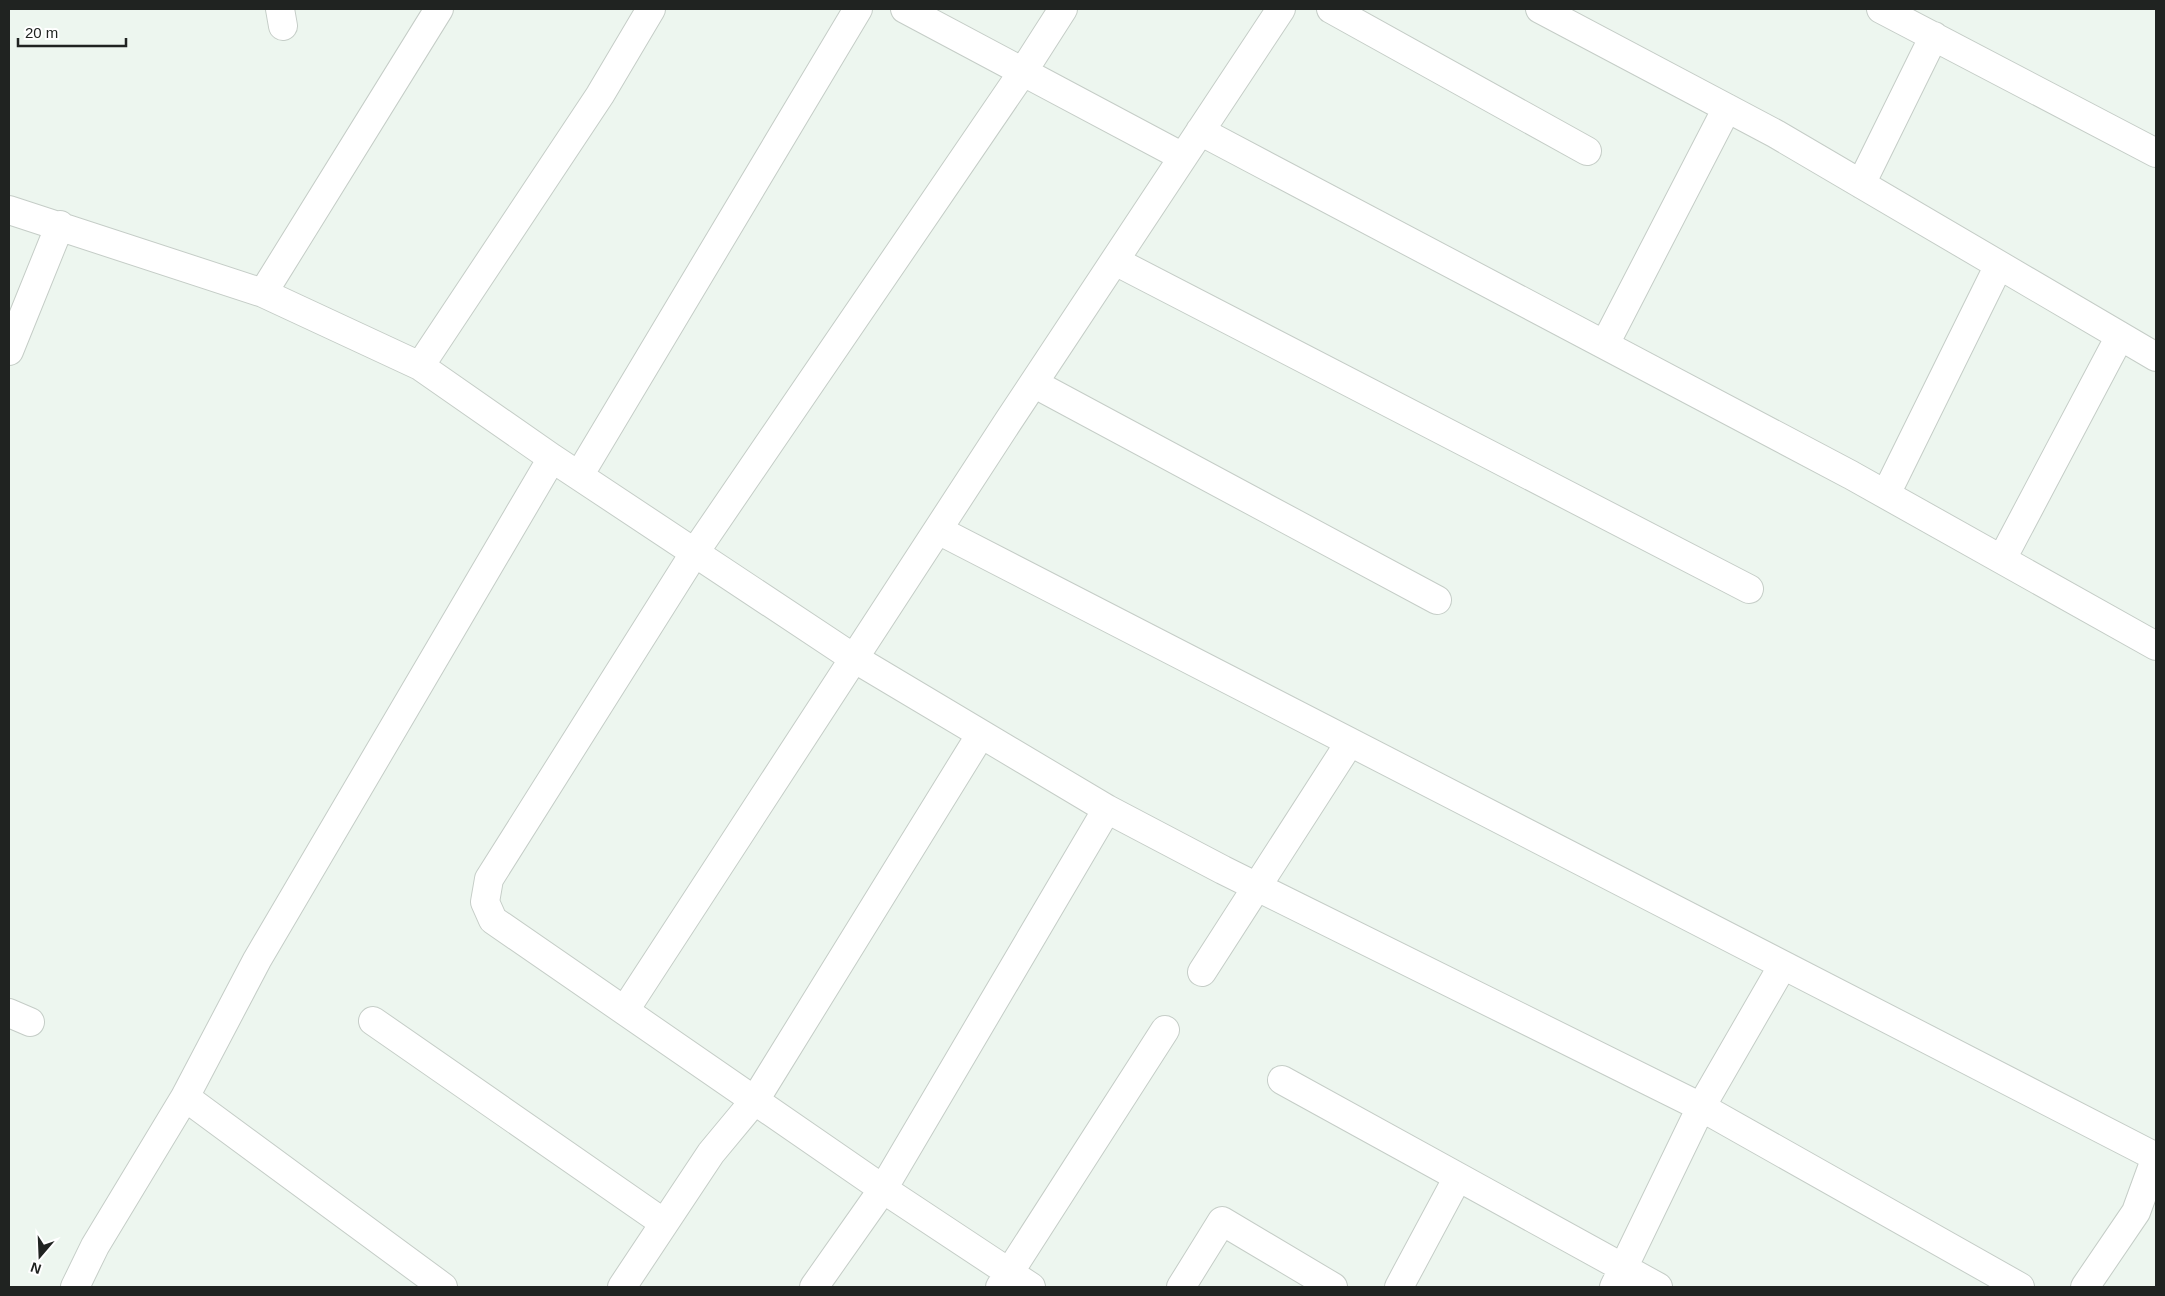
<svg xmlns="http://www.w3.org/2000/svg" width="2165" height="1296" viewBox="0 0 2165 1296" font-family="Helvetica,sans-serif">
<style>
.lines{fill:none;stroke-linecap:round;stroke-linejoin:round}
.minor-casing{stroke:#c5cdc7;stroke-width:30}
.minor{stroke:#fff;stroke-width:28}
</style>
<rect width="100%" height="100%" fill="#edf6ef"/>
<g class="lines">
<defs>
<path id="minor" d="M280,9L283,26
M905,9L1183,157
M1331,9L1587,151
M1540,9L1776,134L2156,357
M1881,9L2156,153
M1200,131L1851,475L2156,646
M1861,184L1934,36
M9,210L263,293L420,366L552,458L852,657L1107,809L1223,870L1701,1107L2020,1287
M1115,261L1749,589
M263,293L439,9
M1605,344L1727,108
M9,351L60,225
M420,366L600,95L651,9
M1035,384L1437,600
M580,474L858,9
M1886,494L1999,265
M938,530L2156,1157
M2002,559L2120,336
M1202,972L1350,742
M625,1010C841,675 1060,341 1281,9
M9,1013L30,1022
M373,1021L664,1223
M1282,1080L1658,1287
M185,1097L443,1287
M75,1287L95,1246L185,1097L257,960L552,458
M622,1287L711,1153L755,1100L981,734
M814,1287L883,1189L1107,809
M1000,1287L1165,1030
M1031,1287L883,1189L493,920L485,902L489,879L695,552L1024,70L1063,9
M1181,1287L1222,1221L1333,1287
M1399,1287L1458,1177
M1614,1287L1701,1107L1783,965
M2085,1287L2136,1212L2156,1157"/>
</defs>
<use href="#minor" class="minor-casing"/>
<use href="#minor" class="minor"/>
</g>
<rect width="2165" height="1296" fill="none" stroke="#202321" stroke-width="20"/>
<g transform="translate(40 1256) rotate(199)" stroke="#ffffff" stroke-width="4" paint-order="stroke">
<path d="M0-4L9 19L0 12L-9 19Z" fill="#202321"/>
<text y="-8" font-size="14" font-weight="bold" text-anchor="middle" fill="#202321">N</text>
</g>
<path d="M18 38v8h108v-8" fill="none" stroke="#202321" stroke-width="2.5"/>
<text x="25" y="38" font-size="15" fill="#202321" stroke="#ffffff" stroke-width="4" paint-order="stroke">20 m</text>
</svg>
